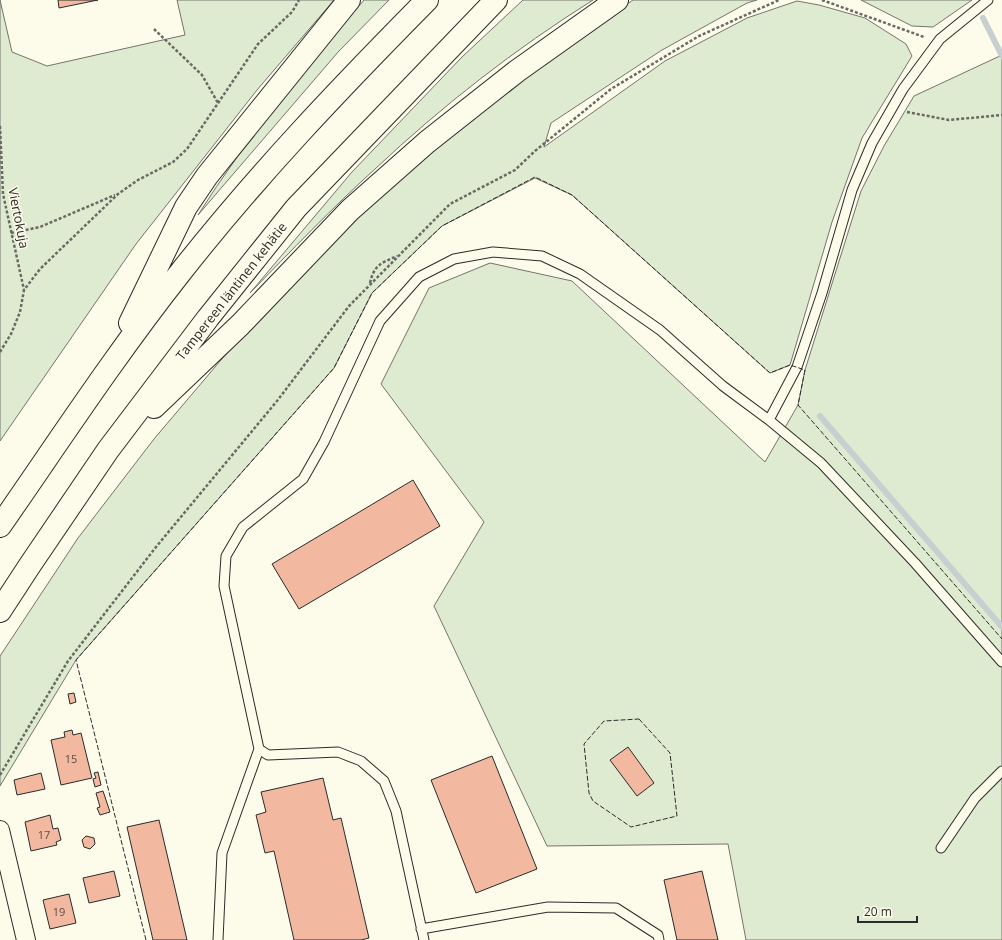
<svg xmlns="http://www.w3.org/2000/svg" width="1002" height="940" viewBox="0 0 1002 940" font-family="'Open Sans',sans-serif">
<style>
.green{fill:#deebd1;stroke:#74746e}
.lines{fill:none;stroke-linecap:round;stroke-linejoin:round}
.stream{stroke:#c7d0d0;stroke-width:6}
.building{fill:#f2b8a0;stroke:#2b2b2b}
.lane-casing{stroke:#2b2b2b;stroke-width:11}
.street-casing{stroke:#2b2b2b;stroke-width:20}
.highway-casing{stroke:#2b2b2b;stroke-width:24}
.path{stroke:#6a6964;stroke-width:2.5;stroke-dasharray:3 2;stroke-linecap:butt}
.lane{stroke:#fdfbea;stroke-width:9}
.street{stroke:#fdfbea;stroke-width:18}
.highway{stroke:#fdfbea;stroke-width:22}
.fence{stroke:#2b2b2b;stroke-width:1;stroke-dasharray:5 2;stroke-linecap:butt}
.labels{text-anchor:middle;stroke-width:3;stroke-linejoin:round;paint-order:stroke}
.number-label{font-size:11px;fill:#5d4e48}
.street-label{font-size:13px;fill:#2b2b2b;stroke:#fdfbea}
</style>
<rect width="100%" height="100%" fill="#fdfbea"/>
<path class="green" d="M0,0L12,52L47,66L185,35L177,0H334L257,90L136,244L0,441Z
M364,0H389L339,51L198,215C246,138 306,69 364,0Z
M523,0H593C515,49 442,106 375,169C332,208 291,251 250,293L352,172L462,57Z
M633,0H757L747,3L662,50L551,123L544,147L665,61L747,18L797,1L819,5L865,18L906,44L912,56L862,138L832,222L790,365L770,373L572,195L535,178L442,226L372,293L334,368L76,660L0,786V656L78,538L154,439L221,360L284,290L372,202L481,110L560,50Z
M861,0H972L933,27L912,26Z
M1002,55V940H746L728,844L547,846L434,606L484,522L381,384L429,288L490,263L572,281L765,462L798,405L805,370L861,191L884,146L914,96Z"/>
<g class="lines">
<path class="stream" d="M983,18L1002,56
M820,416L1002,627"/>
</g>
<path class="building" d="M58,0H98L59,8Z
M413,480L440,526L299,609L272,564Z
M74,693L76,702L70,704L68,694Z
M72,730L73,735L81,733L92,778L61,785L51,740L65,737L64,732Z
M628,747L654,783L637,796L610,760Z
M492,756L537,869L476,893L431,780Z
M98,772L101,785L95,787L93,779L96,778L94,773Z
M41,773L45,789L17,795L14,780Z
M323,778L333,820L341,818L369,938L361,940H294L274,851L265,853L256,815L266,812L261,792Z
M103,791L110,812L100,815L97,808L100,807L96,793Z
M50,815L53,829L58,828L61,840L56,842L57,845L31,851L25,822Z
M159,820L187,940H153L127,827Z
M86,836L94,838L95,844L90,849L84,847L82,840Z
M114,871L120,896L89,903L83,878Z
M702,871L718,940H677L664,880Z
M69,894L76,923L50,929L43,900Z"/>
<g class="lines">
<defs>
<path id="lane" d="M988,0L940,39L903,89L872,143L852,190L822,293L797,367L769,420L821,463L915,563L1002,662
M941,848L975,798L1002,771
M421,929L548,907L616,908L658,935L659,940
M218,940L222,853L259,749
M424,940L396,811L384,781L361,761L338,752L268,755L259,749L224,586L226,556L243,527L303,479L324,442L380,321L419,277L454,259L493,252L542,256L580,274L660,330L723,386L769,420"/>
<path id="street" d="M0,830L26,940"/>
<path id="highway" d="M130,323L186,207L207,176L349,0
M154,407L240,325L350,210L427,142L517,71L617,0
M0,526C59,441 116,354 180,273C256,176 341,87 427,0
M0,611L30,565L108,450L208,318L296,208L496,0"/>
</defs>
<use href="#lane" class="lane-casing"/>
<use href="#street" class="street-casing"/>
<use href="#highway" class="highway-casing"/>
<path class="path" d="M822,0L924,37
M154,29L202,75L218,103
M907,112L949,120L1002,115
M0,126L3,194L24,290
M11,233L40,227L115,195
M370,283C374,265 381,263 397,256
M0,352L11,334L20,312L24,290L40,269L118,194L138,180L173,162L187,149L258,44L292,12L299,0
M0,775L68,661L156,547L277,401L349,306L450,204L515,170L535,151L611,89L699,36L779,0"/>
<use href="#lane" class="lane"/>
<use href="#street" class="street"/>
<use href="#highway" class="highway"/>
<path class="fence" d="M639,719L670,753L677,816L631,827L593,801L589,793L584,744L604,721Z
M146,940L76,660L334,368L372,293L442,226L535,177L572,195L770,373L790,365L805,370L798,405L1002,639"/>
</g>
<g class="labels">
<g class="number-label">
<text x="71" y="763">15</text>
<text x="44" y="839">17</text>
<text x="59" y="916">19</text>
</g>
<g class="street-label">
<text transform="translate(19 218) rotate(79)" y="5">Viertokuja</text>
<text transform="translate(231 291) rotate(-52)" y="5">Tampereen läntinen kehätie</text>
</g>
</g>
<path d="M858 916v6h59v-6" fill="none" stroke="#2b2b2b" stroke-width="2"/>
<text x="864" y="916" font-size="12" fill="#2b2b2b" stroke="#fdfbea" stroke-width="3" paint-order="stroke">20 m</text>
</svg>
